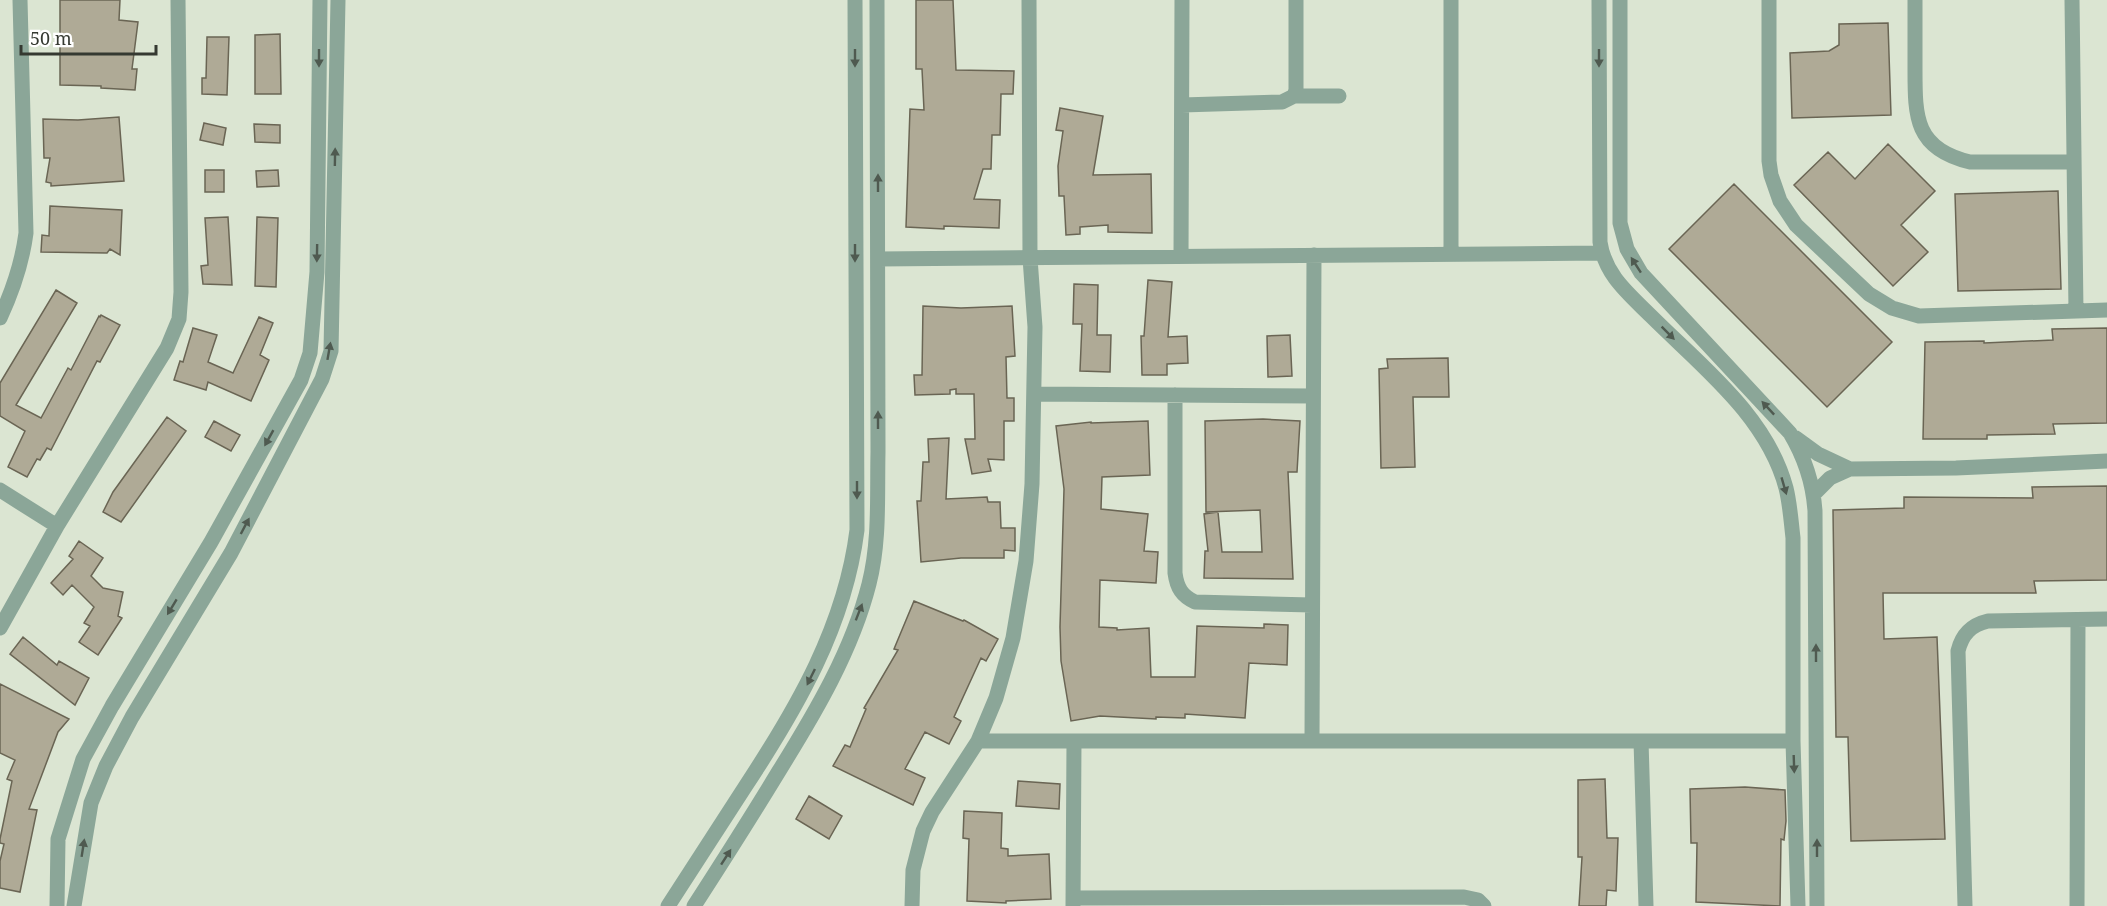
<svg xmlns="http://www.w3.org/2000/svg" width="2107" height="906" viewBox="0 0 2107 906" font-family="'Noto Serif',serif">
<style>
.building{fill:#afaa96;stroke:#6a6554;stroke-width:1.5}
.lines{fill:none;stroke-linecap:round;stroke-linejoin:round}
.minor{stroke:#8ba698;stroke-width:15}
.oneway{fill:#4f5a50}
</style>
<rect width="100%" height="100%" fill="#dbe5d2"/>
<path class="building" d="M60,0H120L119,20L138,22L132,69H137L135,90L101,88V86L60,85Z
M916,0H953L956,70L1014,71L1013,94H1001L1000,135H992L991,169H983L974,199L1000,200L999,228L944,226V229L906,227L910,109L924,110L922,69H916Z
M1888,23L1891,115L1792,118L1790,53L1829,51L1839,45V24Z
M280,34L281,94H255V35Z
M207,37H229L227,95L202,94V78H206Z
M1060,108L1103,116L1093,175L1151,174L1152,233L1108,232V225L1080,227V234L1066,235L1064,196H1059L1058,166L1063,131L1056,130Z
M119,117L124,181L51,186V183L46,182L50,158H44L43,119L78,120Z
M204,123L226,128L223,145L200,140Z
M254,124L280,125V143L255,142Z
M1888,144L1935,191L1901,225L1928,252L1893,286L1794,185L1828,152L1855,179Z
M205,170H224V192H205Z
M278,170L279,186L257,187L256,171Z
M1734,184L1892,342L1827,407L1669,249Z
M2058,191L2061,289L1958,291L1955,194Z
M50,206L122,210L120,255L110,249L107,253L41,252L42,235L49,236Z
M228,217L232,285L203,284L201,266L208,265L205,218Z
M257,217L278,218L276,287L255,286Z
M1148,280L1172,282L1168,337L1187,336L1188,363L1167,364V375H1142L1141,336H1144Z
M1074,284L1098,285L1097,335H1111L1110,372L1080,371L1082,324H1073Z
M56,290L77,303L16,405L41,418L68,368L71,370L99,316L100,317L101,315L120,325L100,362L97,361L51,450L47,448L40,460L37,459L27,477L8,467L25,431L0,416V383Z
M923,306L961,308L1012,306L1015,356L1006,357L1007,398H1014V421H1004V460L988,459L991,471L972,474L965,439H975L974,394H956V389L950,390V394L915,395L914,375H922Z
M259,317L273,323L260,355L269,360L251,401L208,382L206,390L174,380L180,361L183,362L193,328L217,335L208,362L233,373Z
M2107,328V423L2053,424L2055,434L1987,435V439H1923L1925,342L1984,341V343L2053,340L2052,329Z
M1290,335L1292,376L1268,377L1267,336Z
M1448,358L1449,397H1413L1415,467L1381,468L1379,369L1388,368L1387,359Z
M167,417L186,431L121,522L103,512L113,492Z
M1263,419L1300,421L1297,472H1288L1293,579L1204,578L1205,551H1208L1204,514L1218,512L1222,552H1262L1260,510L1206,512L1205,421Z
M214,421L240,435L231,451L205,437Z
M1148,421L1150,475L1102,477L1101,509L1148,514L1144,551L1158,552L1156,583L1100,580L1099,627L1117,628V630L1149,628L1151,677H1195L1197,626L1264,628V624L1288,625L1287,665L1249,663L1245,718L1185,714V718L1156,717V719L1100,716L1071,721L1061,661L1060,627L1064,489L1056,426L1091,422V423Z
M949,438L946,499L987,497L988,502H1000L1001,528H1015V551L1004,550V558H961L921,562L917,501H921L923,462H929L928,439Z
M2107,486V580L2034,581L2036,593H1883L1884,639L1937,637L1945,839L1851,841L1848,737H1836L1833,510L1904,508V497L2033,498L2032,487Z
M79,541L103,558L91,576L103,588L123,592L118,616L122,618L98,655L79,642L90,626L84,623L94,607L72,585L63,595L51,583L73,559L69,556Z
M914,601L963,621L964,620L998,639L986,661L981,658L954,717L961,721L949,744L925,732L905,769L925,778L913,805L833,766L845,745L850,747L866,709L864,708L898,650L894,649Z
M23,637L57,665L59,661L89,678L75,705L10,654Z
M0,684L69,719L58,732L29,809L37,810L20,892L0,888V861L4,844L0,843V839L12,781L7,779L15,760L0,753Z
M1605,779L1607,838H1618L1616,891L1607,890L1606,906H1579L1582,857H1578V780Z
M1018,781L1060,784L1059,809L1016,806Z
M1745,787L1785,790L1786,821L1784,840L1781,839L1780,906L1696,902L1697,843H1691L1690,789Z
M809,796L842,816L829,839L796,819Z
M964,811L1002,813L1001,848L1008,849V856L1049,854L1051,899L1006,901V903L967,901L969,839L963,838Z"/>
<g class="lines">
<path class="minor" d="M1451,0V254
M1599,0L1600,242C1605,275 1628,293 1651,316C1701,366 1767,416 1786,488C1790,504 1791,521 1793,538V741L1798,906
M1620,0V223L1627,249L1641,273L1790,433C1805,458 1813,482 1815,511L1817,906
M1769,0V161L1771,175L1780,201L1796,225L1869,294L1892,308L1919,316L2107,310
M1915,0C1915,23 1915,47 1915,70C1915,117 1915,149 1970,162H2073
M2072,0L2076,311
M1294,96H1339
M1182,105L1282,102L1294,96L1296,90V0
M1181,256L1182,0
M878,259L1602,253
M0,318C13,290 22,264 26,233L20,0
M1035,394L1312,396
M1175,395V573C1177,588 1182,596 1195,602L1312,605
M1796,438L1818,454L1850,469
M0,490L57,526
M1814,494L1830,478L1850,469L1956,468L2107,461
M0,628L57,526L167,348L179,319L181,292L178,0
M978,741H1793
M1312,741L1314,255
M1641,741L1646,906
M1073,898L1464,897L1478,900L1484,906
M57,906L58,839L83,759L112,706L211,542L301,380L310,353L317,272L320,0
M74,906L91,803L106,766L132,717L231,553L322,379L331,351L338,0
M668,906C694,866 719,827 745,787C797,708 845,626 857,530L855,0
M694,906C723,861 751,817 779,771C815,713 852,651 869,584C880,541 877,496 878,452L877,0
M912,906L913,870L923,831L932,812L978,741L996,698L1013,638L1026,561L1032,484L1035,327L1030,258L1029,0
M1073,906L1074,741
M1965,906L1958,651C1962,634 1971,625 1988,621L2107,619
M2077,906L2078,620"/>
</g>
<defs><path id="oneway-solid" d="M-6-.8H1V-3.2L6.5 0L1 3.2V.8H-6Z" transform="scale(1.5)"/></defs>
<g class="oneway">
<use href="#oneway-solid" transform="translate(319 58) rotate(90)"/>
<use href="#oneway-solid" transform="translate(855 58) rotate(90)"/>
<use href="#oneway-solid" transform="translate(1599 58) rotate(90)"/>
<use href="#oneway-solid" transform="translate(335 157) rotate(-89)"/>
<use href="#oneway-solid" transform="translate(878 183) rotate(-90)"/>
<use href="#oneway-solid" transform="translate(317 253) rotate(91)"/>
<use href="#oneway-solid" transform="translate(855 253) rotate(90)"/>
<use href="#oneway-solid" transform="translate(1636 265) rotate(-123)"/>
<use href="#oneway-solid" transform="translate(1668 333) rotate(45)"/>
<use href="#oneway-solid" transform="translate(329 351) rotate(-80)"/>
<use href="#oneway-solid" transform="translate(1768 408) rotate(-133)"/>
<use href="#oneway-solid" transform="translate(878 420) rotate(-90)"/>
<use href="#oneway-solid" transform="translate(269 438) rotate(119)"/>
<use href="#oneway-solid" transform="translate(1784 486) rotate(74)"/>
<use href="#oneway-solid" transform="translate(857 490) rotate(90)"/>
<use href="#oneway-solid" transform="translate(245 526) rotate(-62)"/>
<use href="#oneway-solid" transform="translate(172 607) rotate(121)"/>
<use href="#oneway-solid" transform="translate(859 612) rotate(-69)"/>
<use href="#oneway-solid" transform="translate(1816 653) rotate(-90)"/>
<use href="#oneway-solid" transform="translate(811 677) rotate(116)"/>
<use href="#oneway-solid" transform="translate(1794 764) rotate(88)"/>
<use href="#oneway-solid" transform="translate(83 848) rotate(-81)"/>
<use href="#oneway-solid" transform="translate(1817 848) rotate(-90)"/>
<use href="#oneway-solid" transform="translate(726 857) rotate(-57)"/>
</g>
<path d="M21 45v9h135v-9" fill="none" stroke="#353931" stroke-width="3"/>
<text x="30" y="45" font-size="18" fill="#353931" stroke="#ffffff" stroke-width="4.5" paint-order="stroke">50 m</text>
</svg>
